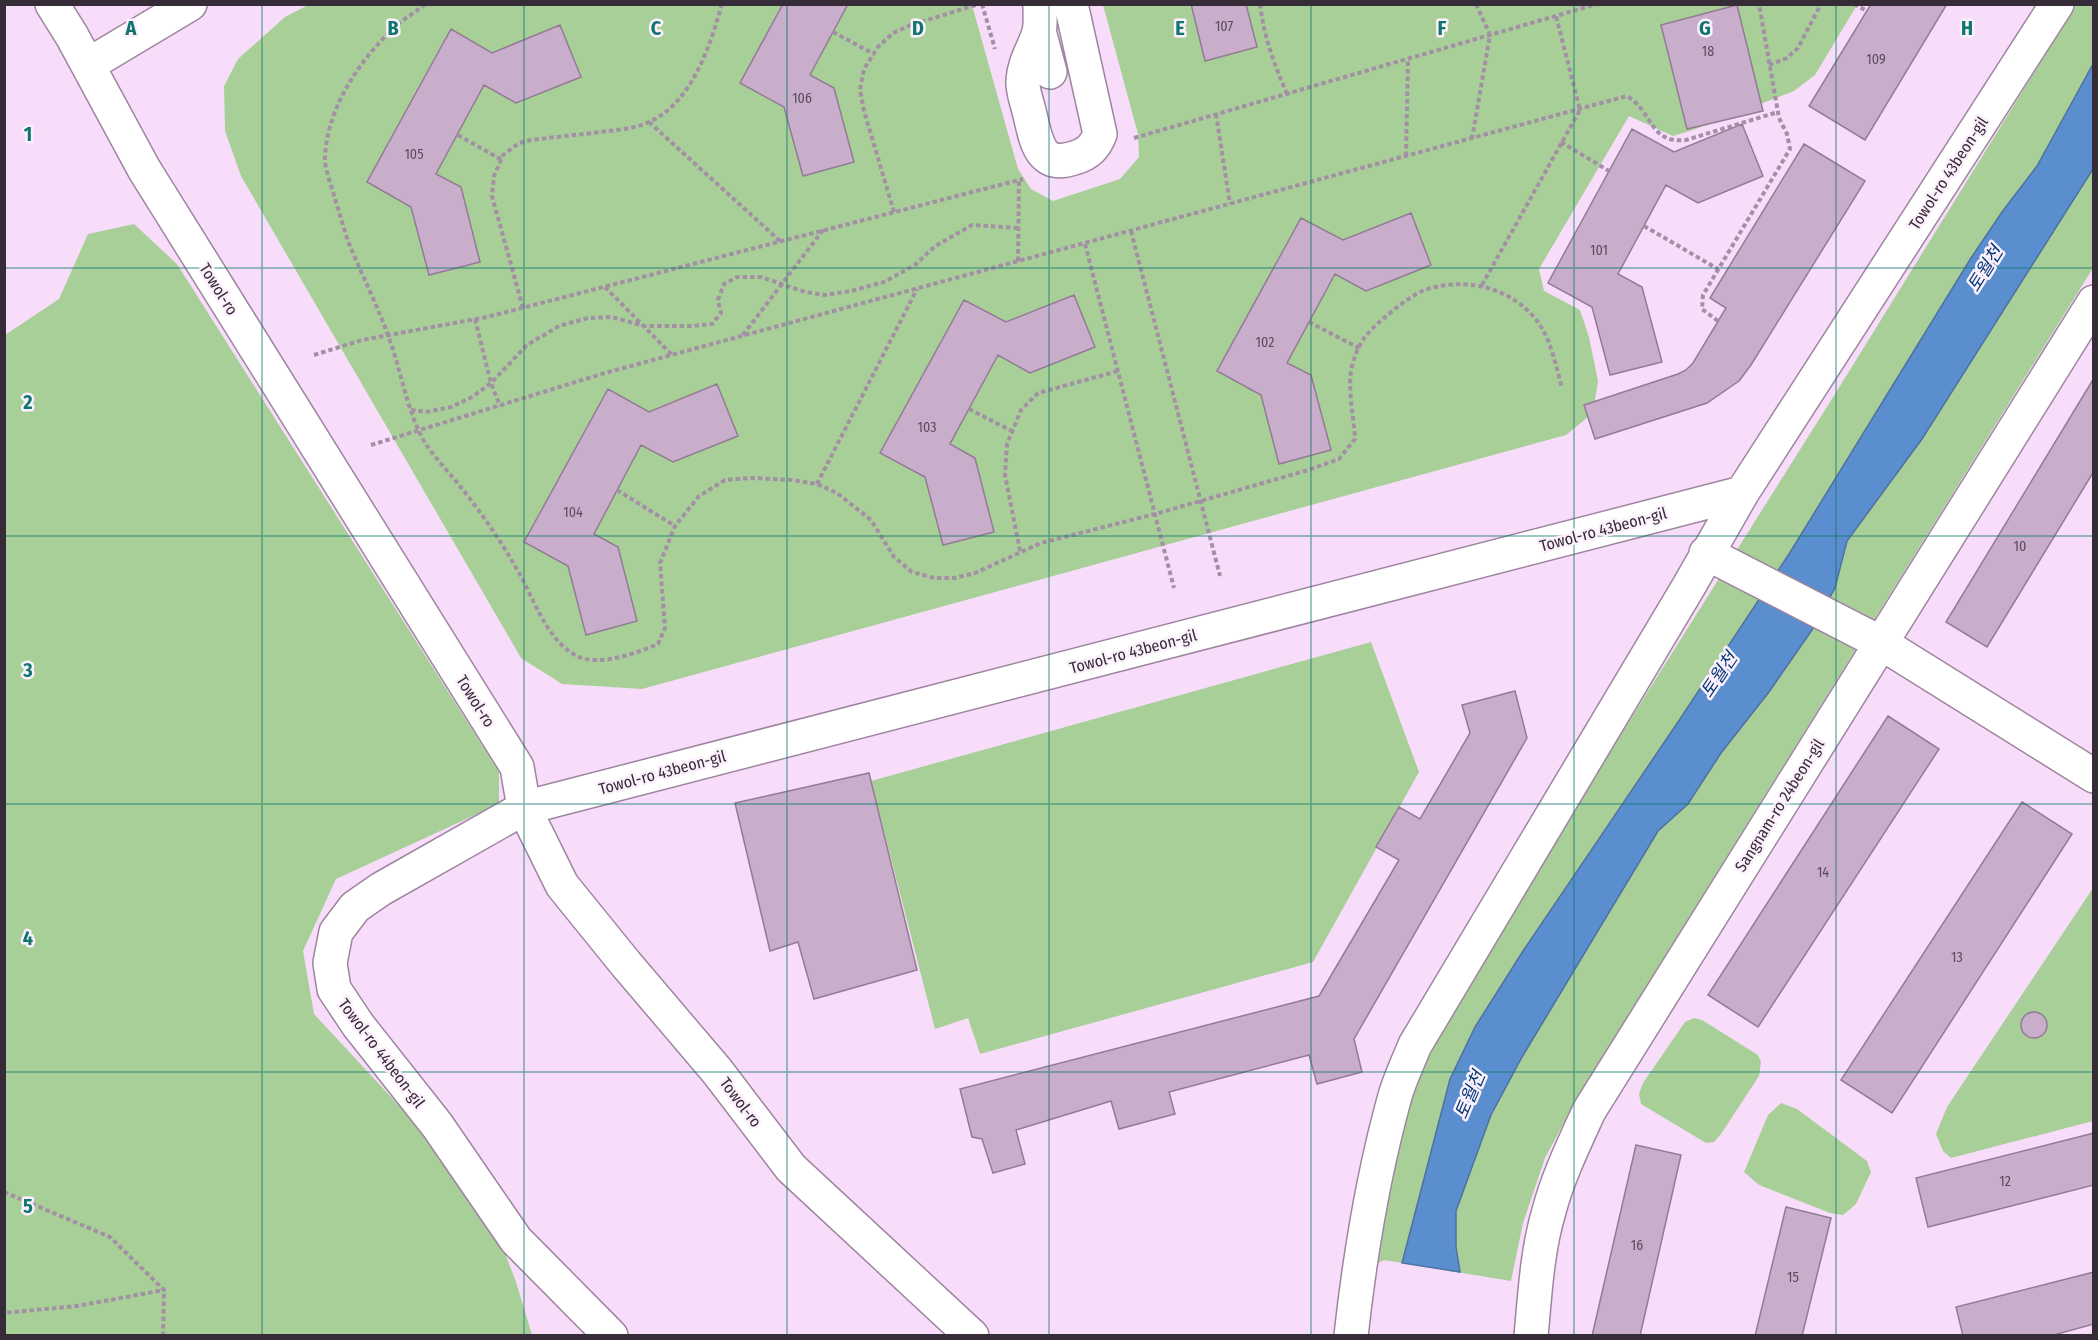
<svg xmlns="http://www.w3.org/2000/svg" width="2098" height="1340" viewBox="0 0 2098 1340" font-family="'Fira Sans Condensed','Noto Sans KR',sans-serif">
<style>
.green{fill:#a8cf98}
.water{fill:#5a8ece;stroke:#4f71a1;stroke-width:1.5}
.building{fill:#c8aeca;stroke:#937b95;stroke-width:1.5}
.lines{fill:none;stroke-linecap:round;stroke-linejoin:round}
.minor-casing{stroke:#9e85a0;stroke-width:36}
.path{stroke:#a490a5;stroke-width:4;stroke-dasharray:4.5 3;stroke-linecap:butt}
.minor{stroke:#fff;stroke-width:33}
.grid{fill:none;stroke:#0f766e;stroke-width:1.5;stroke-opacity:0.55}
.labels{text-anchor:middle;stroke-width:5;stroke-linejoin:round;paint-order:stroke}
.number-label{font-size:14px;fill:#5a4c5c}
.street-label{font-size:16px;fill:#362c37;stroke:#fbf0fc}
.water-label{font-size:18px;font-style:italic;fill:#003a74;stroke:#fbf0fc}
.grid-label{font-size:20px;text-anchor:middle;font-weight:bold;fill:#0f766e;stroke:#fbf0fc;stroke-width:5;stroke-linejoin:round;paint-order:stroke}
</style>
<rect width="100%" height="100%" fill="#f8ddfa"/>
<path class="green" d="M308,5H972L1018,169L1031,189L1053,201L1120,179L1139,157L1138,134L1103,5H1857L1815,75L1794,91L1693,130L1673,136L1629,116L1539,269L1544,291L1580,310L1589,337L1598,381L1593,413L1566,435L642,689L562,684L521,658L241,176L225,131L224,86L238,59L285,17Z
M2076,5H2093V268L1581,1091L1545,1158L1523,1223L1511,1281L1384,1260L1376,1264L1401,1117L1423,1067L1479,969L1584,793L1835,394Z
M134,224L177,264L499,772V804L336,879L303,951L314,1014L483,1196L516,1282L532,1335L5,1336V335L59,299L88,234Z
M1371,642L1419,772L1313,962L980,1054L968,1018L935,1029L871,781Z
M2093,888V1121L1951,1158L1943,1151L1936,1134L1947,1107Z
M1694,1018L1702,1020L1758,1055L1761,1062L1759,1076L1721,1134L1714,1142L1706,1143L1641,1104L1639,1094L1643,1083L1685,1022Z
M1781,1103L1797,1109L1867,1161L1871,1172L1856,1204L1843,1215L1830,1213L1759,1185L1744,1172L1768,1115Z"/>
<path class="water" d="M2093,64V169L1922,439L1847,541L1835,588L1812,630L1769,692L1721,753L1688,804L1658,831L1522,1057L1491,1115L1456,1211V1247L1460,1272L1402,1263L1450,1079L1475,1027L1523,951L1680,719L1789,554L1971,258L2002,212L2037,166Z"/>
<path class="building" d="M783,4H848L810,75L834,88L854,162L803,176L784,107L740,83Z
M1191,4H1246L1257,47L1205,61Z
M1871,4H1947L1865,140L1809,106Z
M1737,5L1763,111L1687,129L1661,25Z
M560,25L581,77L516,103L484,85L436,174L461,187L480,262L429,275L411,207L367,182L451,29L492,53Z
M1742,124L1763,176L1698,203L1666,185L1618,274L1642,287L1662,362L1610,375L1592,307L1548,283L1632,129L1674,152Z
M1804,144L1865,181L1751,365L1739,381L1707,403L1595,439L1584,405L1678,374L1686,370L1693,363L1726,308L1710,298Z
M1411,213L1431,265L1366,291L1335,274L1287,363L1311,375L1331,450L1279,464L1261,395L1217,371L1301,218L1343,240Z
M1074,295L1095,347L1030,373L998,355L950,444L975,458L994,532L943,545L925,477L880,453L964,300L1006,322Z
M2094,378V471L1987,647L1946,622Z
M717,384L738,436L673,462L641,445L594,534L618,547L637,621L586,635L568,566L524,542L608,389L649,412Z
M1515,691L1527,738L1354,1039L1362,1072L1317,1084L1309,1055L1169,1092L1175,1114L1119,1129L1111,1101L1016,1130L1025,1164L993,1173L982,1139L972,1137L960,1089L1319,996L1399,860L1376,847L1399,807L1420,819L1470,733L1462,705Z
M1888,716L1939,749L1758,1027L1708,995Z
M869,773L917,970L814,999L798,942L770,951L735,803Z
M2022,802L2072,834L1892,1113L1841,1080Z
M2021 1025a13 13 0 1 1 26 0a13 13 0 1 1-26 0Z
M2094,1133V1185L1928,1227L1916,1178Z
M1636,1145L1681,1155L1640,1336H1592Z
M1786,1207L1831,1218L1802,1336H1755Z
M2094,1272V1324L2050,1336H1963L1956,1307Z"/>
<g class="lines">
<defs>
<path id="minor" d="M52,4L72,36L144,169L517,767L524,808L562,885L626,964L717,1071L791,1168L972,1336
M1040,4C1040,14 1041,23 1039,32C1034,49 1024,62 1023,80C1022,90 1027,102 1029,111C1036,138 1038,170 1074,158C1088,154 1095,147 1100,134L1071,4
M1039,31L1050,72
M88,65L190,4
M1706,553L1881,643L2094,776
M611,1336L516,1240L437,1125L358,1025L334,989L330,963L336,932L355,907L381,889L524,808L1742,493
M1351,1336C1360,1254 1373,1175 1395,1096C1400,1079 1408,1062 1415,1045L1689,586L1742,493L2057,4
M1531,1336C1535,1294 1537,1251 1549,1211C1558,1177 1574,1144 1589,1111L2094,302"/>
</defs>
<use href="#minor" class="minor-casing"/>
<path class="path" d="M425,4C416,12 405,18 396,26C360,59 326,109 325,159C325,171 332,187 335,199C340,214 344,231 350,246C363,277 378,307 389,338C400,368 405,400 418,429C426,449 442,464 455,480C477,507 498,536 515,566C533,595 544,637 575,655C597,668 637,653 658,644L665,628L660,563L675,526L699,496L725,480L751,478L792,480L817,484L837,493L871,520L894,557L912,572L934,578H954L975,573L1041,543L1155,514L1305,471L1339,459L1355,439C1354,415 1346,386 1353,362C1360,340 1367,333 1384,318C1395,309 1411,295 1425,290C1463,277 1507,286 1534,317C1551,337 1555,363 1562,388
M982,4L995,49
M1260,4C1264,37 1274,64 1287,94
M1854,4L1867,11
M833,32L874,54
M1769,65L1787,58L1798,48L1821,4
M1216,114L1230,204
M649,122L780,241
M458,135L502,160
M1134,138L1597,4
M1472,139L1490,35L1476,4
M1561,142L1609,171
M1406,156L1408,59
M894,212L864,111L860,90L864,69L878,47L893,33L911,25L979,4
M1644,226L1718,269
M1131,231L1220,576
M1085,244L1174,588
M1018,261L1019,180
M1482,285L1580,110L1556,16
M605,287L672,355
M523,308L492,196L494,176L503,155L519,143L531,140C554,137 577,135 600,132C616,130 634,129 649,122C692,103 710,46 722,4
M475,319L491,383L500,406
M1718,321L1702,309L1703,295L1790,149L1787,134L1779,118L1759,4
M1309,322L1359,348
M743,335L823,230
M314,355L362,340L487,317L1023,179
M969,409L1012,431
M411,410L426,412L451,407L472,397L491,383L527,345L559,326L588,318L612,317L644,326H692L712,324L721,313L718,300L724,284L737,277H761L805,292L825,295L851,291L884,282L915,265L934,247L972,225L1018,228
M371,445L605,373L1627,96C1653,111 1649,144 1686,140L1778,112
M817,484L917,289
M617,490L675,526
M1020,551L1005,475L1007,444L1021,410L1038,393L1118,371
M4,1192L110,1237L164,1290L77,1306L4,1313
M163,1336L164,1290"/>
<use href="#minor" class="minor"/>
</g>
<path class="grid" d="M262,4V1336M524,4V1336M787,4V1336M1049,4V1336M1311,4V1336M1574,4V1336M1836,4V1336M4,268H2094M4,536H2094M4,804H2094M4,1072H2094"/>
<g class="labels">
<g class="number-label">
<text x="1224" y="31">107</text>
<text x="1708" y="56">18</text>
<text x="1876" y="64">109</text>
<text x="802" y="103">106</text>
<text x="414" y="159">105</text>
<text x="1599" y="255">101</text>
<text x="1265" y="347">102</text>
<text x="927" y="432">103</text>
<text x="573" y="517">104</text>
<text x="2020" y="551">10</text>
<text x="1823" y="877">14</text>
<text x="1957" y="962">13</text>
<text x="2005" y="1186">12</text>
<text x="1637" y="1250">16</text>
<text x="1793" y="1282">15</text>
</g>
<g class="street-label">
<text transform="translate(1948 173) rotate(-57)" y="6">Towol-ro 43beon-gil</text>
<text transform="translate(219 289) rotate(58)" y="6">Towol-ro</text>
<text transform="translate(1603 529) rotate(-15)" y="6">Towol-ro 43beon-gil</text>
<text transform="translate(1133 651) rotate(-15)" y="6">Towol-ro 43beon-gil</text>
<text transform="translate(476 701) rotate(58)" y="6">Towol-ro</text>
<text transform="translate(662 772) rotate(-15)" y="6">Towol-ro 43beon-gil</text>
<text transform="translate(1779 805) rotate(-58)" y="6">Sangnam-ro 24beon-gil</text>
<text transform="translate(382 1053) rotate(53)" y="6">Towol-ro 44beon-gil</text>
<text transform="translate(741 1102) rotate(53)" y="6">Towol-ro</text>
</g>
<g class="water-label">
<text transform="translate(1985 269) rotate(-58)" y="6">토월천</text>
<text transform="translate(1719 675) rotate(-56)" y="6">토월천</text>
<text transform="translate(1470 1095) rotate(-67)" y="6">토월천</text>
</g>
</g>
<g class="grid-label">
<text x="131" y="35">A</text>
<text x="393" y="35">B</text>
<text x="656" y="35">C</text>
<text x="918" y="35">D</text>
<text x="1180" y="35">E</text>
<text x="1442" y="35">F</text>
<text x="1705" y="35">G</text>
<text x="1967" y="35">H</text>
<text x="28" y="141">1</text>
<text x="28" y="409">2</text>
<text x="28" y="677">3</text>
<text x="28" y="945">4</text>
<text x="28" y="1213">5</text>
</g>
<rect width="2098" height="1340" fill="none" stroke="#362c37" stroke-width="12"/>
</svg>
